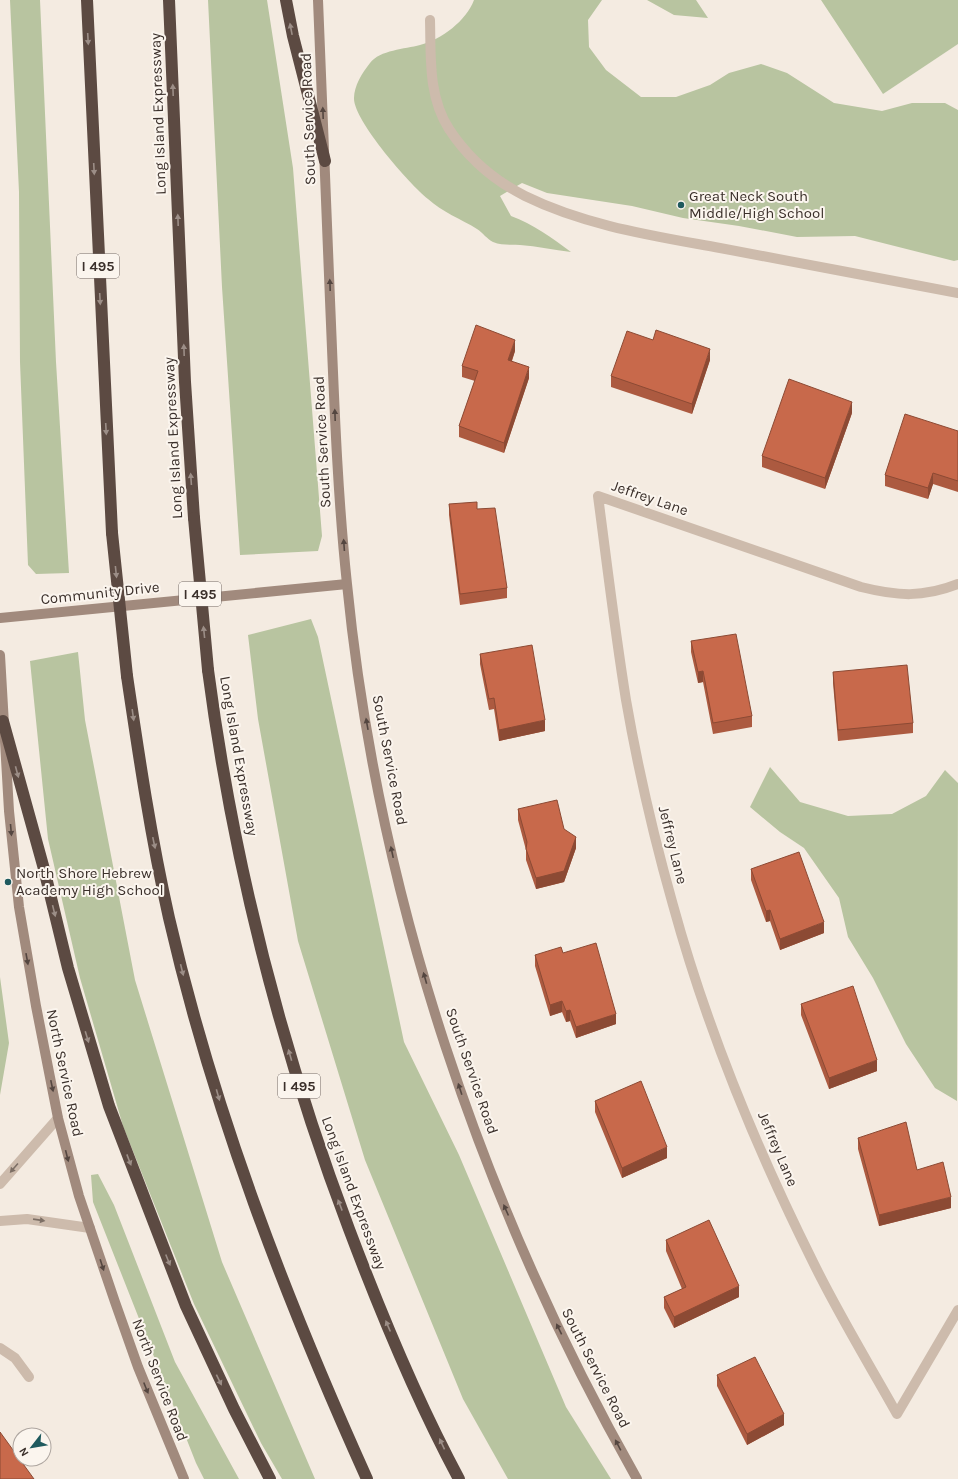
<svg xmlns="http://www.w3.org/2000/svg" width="958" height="1479" viewBox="0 0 958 1479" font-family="Karla,sans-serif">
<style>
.green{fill:#b8c4a0}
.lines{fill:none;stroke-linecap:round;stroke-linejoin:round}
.lane{stroke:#cdbbac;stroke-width:10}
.street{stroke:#cdbbac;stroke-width:10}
.secondary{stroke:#a18a7d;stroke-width:10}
.highway{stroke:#5c4a42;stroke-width:12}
.highway-bridge{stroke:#5c4a42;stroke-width:12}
.wall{fill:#ac5a40}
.shaded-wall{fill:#8c4a34}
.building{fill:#c8694b;stroke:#8c4a34}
.oneway{fill:#9c8e87}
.oneway2{fill:#544640}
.oneway3{fill:#7d6f65}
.poi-dot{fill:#1f5a5e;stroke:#fbf5ee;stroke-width:1.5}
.labels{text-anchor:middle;stroke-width:4;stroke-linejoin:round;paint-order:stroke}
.shield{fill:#fbf5ee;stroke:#756b66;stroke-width:1}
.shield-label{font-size:14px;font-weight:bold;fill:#3b302b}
.street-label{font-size:15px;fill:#3b302b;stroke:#fbf5ee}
.poi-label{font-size:15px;fill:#3b302b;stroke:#fbf5ee;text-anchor:start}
</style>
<rect width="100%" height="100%" fill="#f4ebe1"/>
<path class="green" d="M10,0H40L56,362L69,573L36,574L28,565L20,362L19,192Z
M208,0H267L293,168L322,536L318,551L240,555L222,287Z
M474,0H602L588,20L589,47L606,70L641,97H676L710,85L729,73L761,64L787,73L834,103L882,111L912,103H945L958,110V260L954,261L855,236L797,237L739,226L683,218L632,206L547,193L522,183L500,196L511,216C533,224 552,238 571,252C554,250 537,246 520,245C511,244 502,246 493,242C487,239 483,233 477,229C461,219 442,212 428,199C410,185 353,120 354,98C354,86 362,73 370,63C380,50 405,49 420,45C442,39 466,21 474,0Z
M647,0H696L708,18L674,15Z
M821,0H958V44L883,94Z
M311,619L318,637L404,1042L459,1155L566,1407L611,1479H508L463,1399L365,1160L298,941L258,719L248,635Z
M78,652L85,720L135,980L222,1262L315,1479H282L261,1443L194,1304L123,1126L80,978L48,839L30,661Z
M770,767L800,802L848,816L892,814L926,796L945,770L958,783L957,1101L935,1088L906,1044L873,978L848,937L839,898L804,848L780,832L750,807Z
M0,977L9,1043L0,1095Z
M98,1174L114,1205L175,1362L239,1479H204L196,1463L93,1202L91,1175Z"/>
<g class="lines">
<path class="lane" d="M430,20C431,57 428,96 449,129C468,158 495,181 525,196C586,226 655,236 720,248C799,263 879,278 958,293
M0,1184L58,1118
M0,1221L27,1219L90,1228
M0,1348L15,1358L29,1377"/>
<path class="street" d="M958,584C923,598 897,596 861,587L598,496C607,564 615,632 626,700C638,769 654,838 673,905C707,1029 757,1150 814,1264C839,1315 869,1364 897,1414L958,1310"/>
<path class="secondary" d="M318,0C322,100 326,200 330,300C334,395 337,490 347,584C378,898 482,1205 637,1479
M0,618L347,584
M0,655L9,811L19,907L36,1006L58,1118L79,1196L115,1302L138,1367L184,1479"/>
<path class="highway" d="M87,0L112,533
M169,0L185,382L194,518
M286,0L293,36L325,161
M208,670C233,861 281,1049 349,1229C381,1314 416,1399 459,1479
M127,676C139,757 151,838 169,918C214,1113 285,1297 367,1479
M3,721L44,869L68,968L109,1106L186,1306L234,1409L270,1479"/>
<path class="highway-bridge" d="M194,518L208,670
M112,533L127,676"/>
</g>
<path class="wall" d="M653,340L710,360L692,414L611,387V376Z
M515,351L512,361L529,378L504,453L459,437V426L475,381L462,377V366Z
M852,413L825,489L762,467V456Z
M958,431V492L933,484L928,499L885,486V475Z
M449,504L477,509L507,588V598L460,605L449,515Z
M691,641L752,716V727L713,734L703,682L698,683L691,652Z
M480,654L545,731L499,741L494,709L489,710L480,664Z
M833,672L913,723V733L838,741L833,683Z
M518,809L564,829L576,848L564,882L536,889L526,860V850L518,820Z
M751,869L824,933L780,950L770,921L766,922L751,880Z
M563,953L616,1024L576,1038L570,1021L566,1022L562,1012L550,1016L535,966V955Z
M801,1004L877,1071L829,1089L801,1015Z
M595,1101L667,1158L622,1178L595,1112Z
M858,1138L917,1170L951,1208L879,1226L858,1149Z
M666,1240L739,1297L674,1328L664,1308V1297L682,1289L666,1251Z
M717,1375L784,1425L747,1445L717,1386Z"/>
<path class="shaded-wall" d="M515,340V351L508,371V360Z
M710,349V360L692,414V404Z
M529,367V378L504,453V443Z
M852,402V413L825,489V478Z
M933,473V484L928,499V488Z
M703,671V682L698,683V672Z
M545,720V731L499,741V730Z
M576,837V848L564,882L536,889V878Z
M770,910V921L766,922V911Z
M824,922V933L780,950V939Z
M562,1001V1012L550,1016V1005Z
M570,1010V1021L566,1022V1011Z
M616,1014V1024L576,1038V1027Z
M877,1060V1071L829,1089V1078Z
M667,1147V1158L622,1178V1168Z
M951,1197V1208L879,1226V1215Z
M739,1286V1297L674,1328V1317Z
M784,1414V1425L747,1445V1434Z"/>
<path class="building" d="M476,325L515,340L508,360L529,367L504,443L459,426L478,371L462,366Z
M656,330L710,349L692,404L611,376L627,331L653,340Z
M789,379L852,402L825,478L762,456Z
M905,414L958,431V481L933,473L928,488L885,475Z
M477,502V509L495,508L507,588L460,594L449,504Z
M736,634L752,716L713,723L703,671L698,672L691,641Z
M532,645L545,720L499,730L494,698L489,699L480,654Z
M907,665L913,723L838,730L833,672Z
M557,800L564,829L576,837L564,871L536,878L526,849L527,842L518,809Z
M799,852L824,922L780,939L770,910L766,911L751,869Z
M596,943L616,1014L576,1027L570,1010L566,1011L562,1001L550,1005L535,955L561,947L563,953Z
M853,986L877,1060L829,1078L801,1004Z
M641,1081L667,1147L622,1168L595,1101Z
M906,1122L917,1170L943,1162L951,1197L879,1215L858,1138Z
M709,1220L739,1286L674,1317L664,1297L686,1287L666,1240Z
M755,1357L784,1414L747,1434L717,1375Z
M0,1432L34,1479H0Z"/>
<defs><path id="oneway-solid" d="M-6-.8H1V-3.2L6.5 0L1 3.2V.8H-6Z"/></defs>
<g class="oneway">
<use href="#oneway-solid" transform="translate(291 29) rotate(-101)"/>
<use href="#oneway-solid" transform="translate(88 39) rotate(87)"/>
<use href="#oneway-solid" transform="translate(173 90) rotate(-92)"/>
<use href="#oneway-solid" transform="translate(94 169) rotate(87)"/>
<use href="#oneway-solid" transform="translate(178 220) rotate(-92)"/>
<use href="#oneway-solid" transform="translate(100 299) rotate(87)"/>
<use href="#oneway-solid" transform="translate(184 350) rotate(-92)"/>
<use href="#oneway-solid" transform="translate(106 429) rotate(87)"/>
<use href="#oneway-solid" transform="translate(191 479) rotate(-94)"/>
<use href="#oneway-solid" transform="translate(116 572) rotate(84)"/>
<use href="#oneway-solid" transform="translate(204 632) rotate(-96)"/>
<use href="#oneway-solid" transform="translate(133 715) rotate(82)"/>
<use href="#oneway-solid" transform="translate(17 772) rotate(75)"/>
<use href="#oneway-solid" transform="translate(154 843) rotate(78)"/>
<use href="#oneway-solid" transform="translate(54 911) rotate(76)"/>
<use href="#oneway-solid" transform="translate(182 970) rotate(76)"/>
<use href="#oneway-solid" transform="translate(87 1037) rotate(73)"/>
<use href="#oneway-solid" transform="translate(290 1055) rotate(-106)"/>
<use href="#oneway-solid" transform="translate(218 1095) rotate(74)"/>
<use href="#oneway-solid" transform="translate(129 1160) rotate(69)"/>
<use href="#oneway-solid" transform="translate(340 1205) rotate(-111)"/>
<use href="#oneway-solid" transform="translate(168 1260) rotate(68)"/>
<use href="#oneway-solid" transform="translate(388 1326) rotate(-113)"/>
<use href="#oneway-solid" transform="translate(219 1380) rotate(64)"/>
<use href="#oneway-solid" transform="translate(442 1444) rotate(-115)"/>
</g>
<g class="oneway2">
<use href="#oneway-solid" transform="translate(323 113) rotate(-92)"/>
<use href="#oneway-solid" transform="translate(330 285) rotate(-92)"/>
<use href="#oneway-solid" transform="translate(335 415) rotate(-92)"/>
<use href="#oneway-solid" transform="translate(344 545) rotate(-94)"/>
<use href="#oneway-solid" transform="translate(367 724) rotate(-100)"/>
<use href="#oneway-solid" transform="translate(11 830) rotate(85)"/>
<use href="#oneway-solid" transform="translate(392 852) rotate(-102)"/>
<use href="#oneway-solid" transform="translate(27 959) rotate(80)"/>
<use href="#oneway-solid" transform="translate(425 978) rotate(-106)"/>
<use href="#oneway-solid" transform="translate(52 1086) rotate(78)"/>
<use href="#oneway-solid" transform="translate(460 1089) rotate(-108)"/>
<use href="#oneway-solid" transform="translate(67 1156) rotate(76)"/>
<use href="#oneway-solid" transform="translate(506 1210) rotate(-114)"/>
<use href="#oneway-solid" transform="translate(102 1265) rotate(72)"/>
<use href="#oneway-solid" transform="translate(559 1329) rotate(-116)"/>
<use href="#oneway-solid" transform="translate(146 1388) rotate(68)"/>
<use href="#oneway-solid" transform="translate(618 1445) rotate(-118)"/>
</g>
<g class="oneway3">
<use href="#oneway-solid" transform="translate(14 1168) rotate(131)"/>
<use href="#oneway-solid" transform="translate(39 1220) rotate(8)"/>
</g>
<g class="poi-dot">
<circle cx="681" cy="205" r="4"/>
<circle cx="8" cy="882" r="4"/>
</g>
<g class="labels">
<g class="shield">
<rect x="77" y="254" width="42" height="24" rx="3"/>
<rect x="179" y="582" width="42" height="24" rx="3"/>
<rect x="278" y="1074" width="42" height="24" rx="3"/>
</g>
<g class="shield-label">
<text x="98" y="271">I 495</text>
<text x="200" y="599">I 495</text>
<text x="299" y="1091">I 495</text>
</g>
<g class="street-label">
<text transform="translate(158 114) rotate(-92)" y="5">Long Island Expressway</text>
<text transform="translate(308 119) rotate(-92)" y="5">South Service Road</text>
<text transform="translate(173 438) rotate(-93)" y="5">Long Island Expressway</text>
<text transform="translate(322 442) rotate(-93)" y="5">South Service Road</text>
<text transform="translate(650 498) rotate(19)" y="5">Jeffrey Lane</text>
<text transform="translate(100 593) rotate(-6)" y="5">Community Drive</text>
<text transform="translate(239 756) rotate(80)" y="5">Long Island Expressway</text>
<text transform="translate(390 760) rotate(79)" y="5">South Service Road</text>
<text transform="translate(673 845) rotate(76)" y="5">Jeffrey Lane</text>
<text transform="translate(472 1071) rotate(71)" y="5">South Service Road</text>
<text transform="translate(65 1073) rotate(78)" y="5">North Service Road</text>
<text transform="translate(778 1149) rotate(67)" y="5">Jeffrey Lane</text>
<text transform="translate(354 1193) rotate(70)" y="5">Long Island Expressway</text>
<text transform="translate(596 1368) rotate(63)" y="5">South Service Road</text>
<text transform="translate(160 1380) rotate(69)" y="5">North Service Road</text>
</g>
<g class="poi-label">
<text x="689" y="201">Great Neck South<tspan x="689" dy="17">Middle/High School</tspan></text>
<text x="16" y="878">North Shore Hebrew<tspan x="16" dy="17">Academy High School</tspan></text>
</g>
</g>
<g transform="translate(32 1447) rotate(239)"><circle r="19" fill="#fbf5ee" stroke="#aea6a0"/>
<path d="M0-3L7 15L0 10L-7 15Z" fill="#1f5a5e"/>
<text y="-6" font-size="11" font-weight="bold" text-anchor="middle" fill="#3b302b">N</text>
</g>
</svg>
